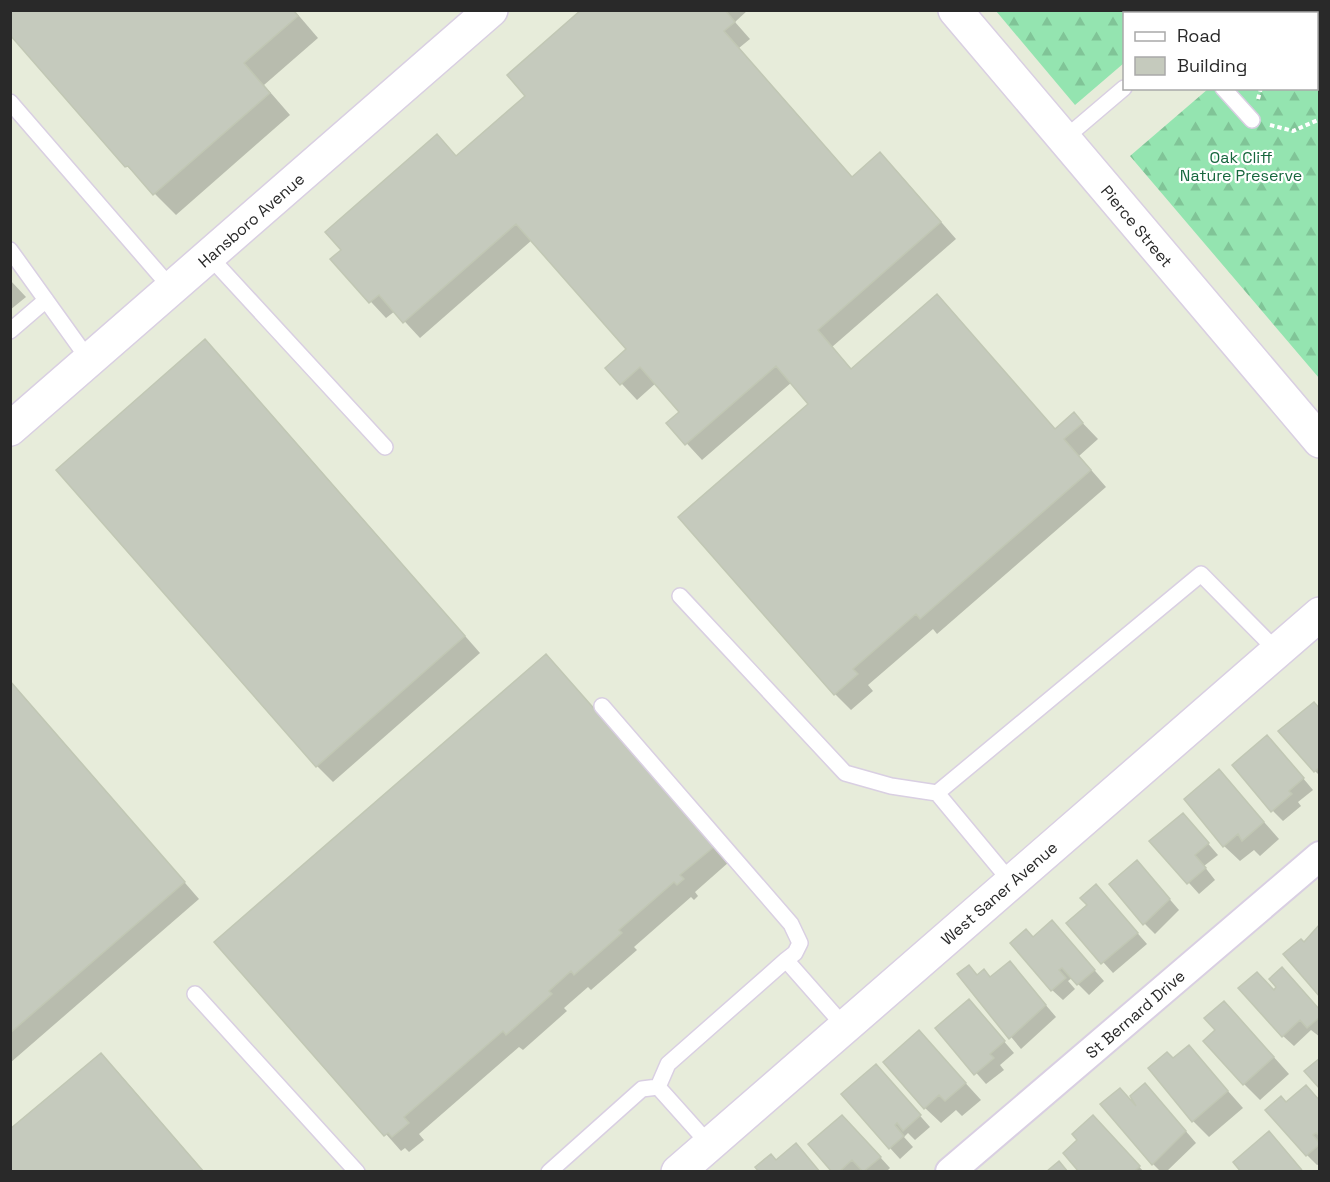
<svg xmlns="http://www.w3.org/2000/svg" width="1330" height="1182" viewBox="0 0 1330 1182" font-family="'Space Grotesk',sans-serif">
<style>
.forest{fill:url(#forest-firs)}
.shadow{fill:#0003}
.building{fill:#c5cabd;stroke:#c1c7b4;stroke-width:1.5}
.lines{fill:none;stroke-linecap:round;stroke-linejoin:round}
.lane-casing{stroke:#d9cfe2;stroke-width:18}
.street-casing{stroke:#d9cfe2;stroke-width:32}
.secondary-casing{stroke:#d9cfe2;stroke-width:36}
.path{stroke:#fff;stroke-width:4;stroke-dasharray:4.5 3;stroke-linecap:butt}
.lane{stroke:#fff;stroke-width:15}
.street{stroke:#fff;stroke-width:28}
.secondary{stroke:#fff;stroke-width:33}
.labels{text-anchor:middle;stroke-width:4.5;stroke-linejoin:round;paint-order:stroke}
.park-label{font-size:16px;fill:#17673e;stroke:#fff}
.street-label{font-size:16px;fill:#292929;stroke:#fff}
</style>
<defs>
<pattern id="forest-firs" width="22" height="20" patternUnits="userSpaceOnUse" patternTransform="scale(1.5)"><rect width="22" height="20" fill="#94e4b0"/><path d="M5 1l3.5 6h-7zM16 11l3.5 6h-7z" fill="#80c497"/></pattern>
</defs>
<rect width="100%" height="100%" fill="#e7ecda"/>
<path class="forest" d="M1177,10L1180,13L1124,14V63L1075,105L996,11Z
M1298,11H1319V378L1130,156L1208,89L1316,88V14L1294,13Z"/>
<path class="shadow" d="M10,10H294L318,38L264,85L290,115L176,215L127,166Z
M583,10H748L735,22L750,39L739,48L853,178L896,170L956,239L832,347L852,370L937,296L1056,430L1074,414L1098,439L1079,456L1106,487L937,634L933,629L868,685L873,691L851,710L835,694L810,404L792,382L702,460L668,423L681,412L656,383L637,400L607,368L628,350L532,240L420,338L395,311L386,318L332,260L343,250L437,136L457,157L527,96Z
M10,280L26,297L10,310Z
M221,357L480,653L333,782L317,766Z
M546,656L729,862L695,892L698,896L694,900L691,897L634,947L637,950L591,990L588,987L564,1008L567,1011L523,1050L519,1047L419,1134L424,1140L409,1152L405,1148L401,1151L216,942Z
M10,681L199,899L10,1063Z
M1320,710V776L1315,771Z
M1277,747L1313,790L1298,802L1301,806L1283,821L1273,811Z
M1219,771L1279,839L1260,856L1254,850L1240,861L1224,846Z
M1193,826L1218,855L1204,866L1215,880L1199,894L1151,841Z
M1147,873L1179,910L1155,934L1145,924Z
M1106,897L1147,944L1113,973L1068,923Z
M1052,922L1104,981L1089,995L1072,978L1068,981L1075,989L1063,1000L1052,990L1033,938Z
M1010,963L1056,1017L1021,1049L959,974L969,967L978,976L990,978Z
M1274,992L1320,1010V1037L1311,1030L1294,1046L1283,1036Z
M979,1012L1014,1053L1000,1065L1004,1070L986,1084L937,1028Z
M1240,1019L1289,1074L1260,1100L1244,1084Z
M919,1032L981,1100L962,1116L956,1110L941,1123L925,1108Z
M1189,1047L1243,1108L1209,1137L1193,1121L1173,1060Z
M101,1055L117,1071L204,1172H10Z
M876,1066L930,1127L915,1140L908,1133L904,1137L913,1147L900,1159L890,1148Z
M1155,1095L1196,1143L1166,1172H1161L1153,1164L1102,1104L1136,1107Z
M1320,1102V1164L1317,1165L1307,1155L1287,1103Z
M853,1127L890,1168L886,1172H834Z
M1109,1133L1144,1172H1081L1079,1140Z"/>
<path class="building" d="M10,10H293L298,16L244,63L270,93L153,195L128,166L125,167L10,35Z
M581,10H725L735,22L724,31L852,177L880,152L941,222L818,330L851,369L937,294L1055,429L1074,412L1083,423L1064,439L1091,470L920,619L916,614L853,669L858,674L834,695L678,517L808,404L776,366L685,445L666,423L679,412L640,367L620,385L605,368L626,349L516,224L403,323L379,295L369,303L330,259L341,250L325,232L437,134L456,156L525,96L507,75Z
M205,339L465,636L316,767L56,470Z
M546,654L715,846L680,875L684,879L677,885L674,882L619,930L622,933L574,975L571,971L549,991L552,994L506,1035L503,1031L404,1117L409,1123L392,1137L388,1133L384,1136L214,942Z
M10,681L185,882L10,1033Z
M1314,702L1320,709V767L1314,772L1278,731Z
M1267,735L1304,778L1289,791L1292,794L1271,812L1232,765Z
M1219,769L1264,822L1242,841L1238,834L1223,847L1184,799Z
M1183,813L1209,843L1195,855L1206,868L1187,884L1149,841Z
M1137,860L1170,899L1143,925L1109,884Z
M1096,884L1138,933L1101,964L1066,923L1087,905L1080,898Z
M1052,920L1095,970L1077,985L1062,968L1059,970L1066,978L1051,991L1010,943L1026,929L1033,937Z
M1319,925L1320,926V997L1283,954L1301,939L1304,942Z
M1010,961L1046,1005L1009,1039L957,974L969,965L977,975L984,969L990,977Z
M1282,967L1320,1010V1017L1307,1028L1300,1020L1282,1037L1238,988L1257,972L1274,990L1276,987L1269,979Z
M969,999L1005,1041L990,1054L994,1058L974,1075L935,1028Z
M1224,1001L1274,1057L1243,1085L1203,1041L1215,1030L1204,1018Z
M919,1030L966,1083L945,1101L939,1095L924,1109L883,1062Z
M1189,1045L1228,1091L1192,1122L1148,1068L1167,1052L1173,1058Z
M101,1053L204,1172H10V1129Z
M1320,1058V1089L1304,1071Z
M876,1064L921,1115L903,1131L897,1123L895,1125L904,1136L889,1149L841,1094Z
M1145,1083L1186,1131L1152,1165L1100,1104L1120,1088L1136,1106L1130,1096Z
M1306,1085L1320,1101V1136L1316,1133L1313,1135L1320,1144L1306,1156L1265,1110L1281,1096L1286,1102Z
M842,1115L881,1157L863,1172L852,1160L839,1172H832L808,1144Z
M1093,1115L1140,1166L1134,1172H1079L1063,1153L1077,1140L1072,1134Z
M1269,1131L1301,1169L1303,1172H1241L1233,1162Z
M796,1143L820,1172H759L755,1167L771,1154L776,1160Z
M1059,1161L1068,1172H1046Z"/>
<g class="lines">
<defs>
<path id="lane" d="M1214,14L1217,11
M1223,88L1252,120
M10,102L172,289
M1064,139L1124,88
M10,250L89,360
M209,256L385,447
M10,331L46,300
M680,596L845,773L891,786L937,793
M602,706L791,924L800,943L795,953L786,960
M1011,882L937,793L1201,574L1277,651
M195,994L357,1172
M658,1087L709,1144
M549,1172L642,1089L658,1087L668,1064L786,960L845,1027"/>
<path id="street" d="M950,1172L1320,856"/>
<path id="secondary" d="M955,10L1320,441
M10,429L491,10
M678,1172L1320,614"/>
</defs>
<use href="#lane" class="lane-casing"/>
<use href="#street" class="street-casing"/>
<use href="#secondary" class="secondary-casing"/>
<path class="path" d="M1312,10L1313,14
M1300,14L1304,10
M1316,20L1320,26
M1258,99L1261,88
M1270,125L1293,131L1320,119"/>
<use href="#lane" class="lane"/>
<use href="#street" class="street"/>
<use href="#secondary" class="secondary"/>
</g>
<g class="labels">
<g class="park-label">
<text x="1241" y="163">Oak Cliff<tspan x="1241" dy="18">Nature Preserve</tspan></text>
</g>
<g class="street-label">
<text transform="translate(251 220) rotate(-41)" y="6">Hansboro Avenue</text>
<text transform="translate(1137 226) rotate(50)" y="6">Pierce Street</text>
<text transform="translate(999 893) rotate(-41)" y="6">West Saner Avenue</text>
<text transform="translate(1135 1014) rotate(-41)" y="6">St Bernard Drive</text>
</g>
</g>
<rect width="1330" height="1182" fill="none" stroke="#292929" stroke-width="24"/>
<rect x="1123" y="12" width="195" height="78" fill="#ffffff" stroke="#a9a9a9" stroke-width="1.5"/>
<rect x="1135" y="32" width="30" height="9" fill="#ffffff" stroke="#a9a9a9" stroke-width="1.5"/>
<text x="1177" y="42" font-size="18" fill="#292929">Road</text>
<rect x="1135" y="57" width="30" height="18" fill="#c5cabd" stroke="#a9a9a9" stroke-width="1.5"/>
<text x="1177" y="72" font-size="18" fill="#292929">Building</text>
</svg>
